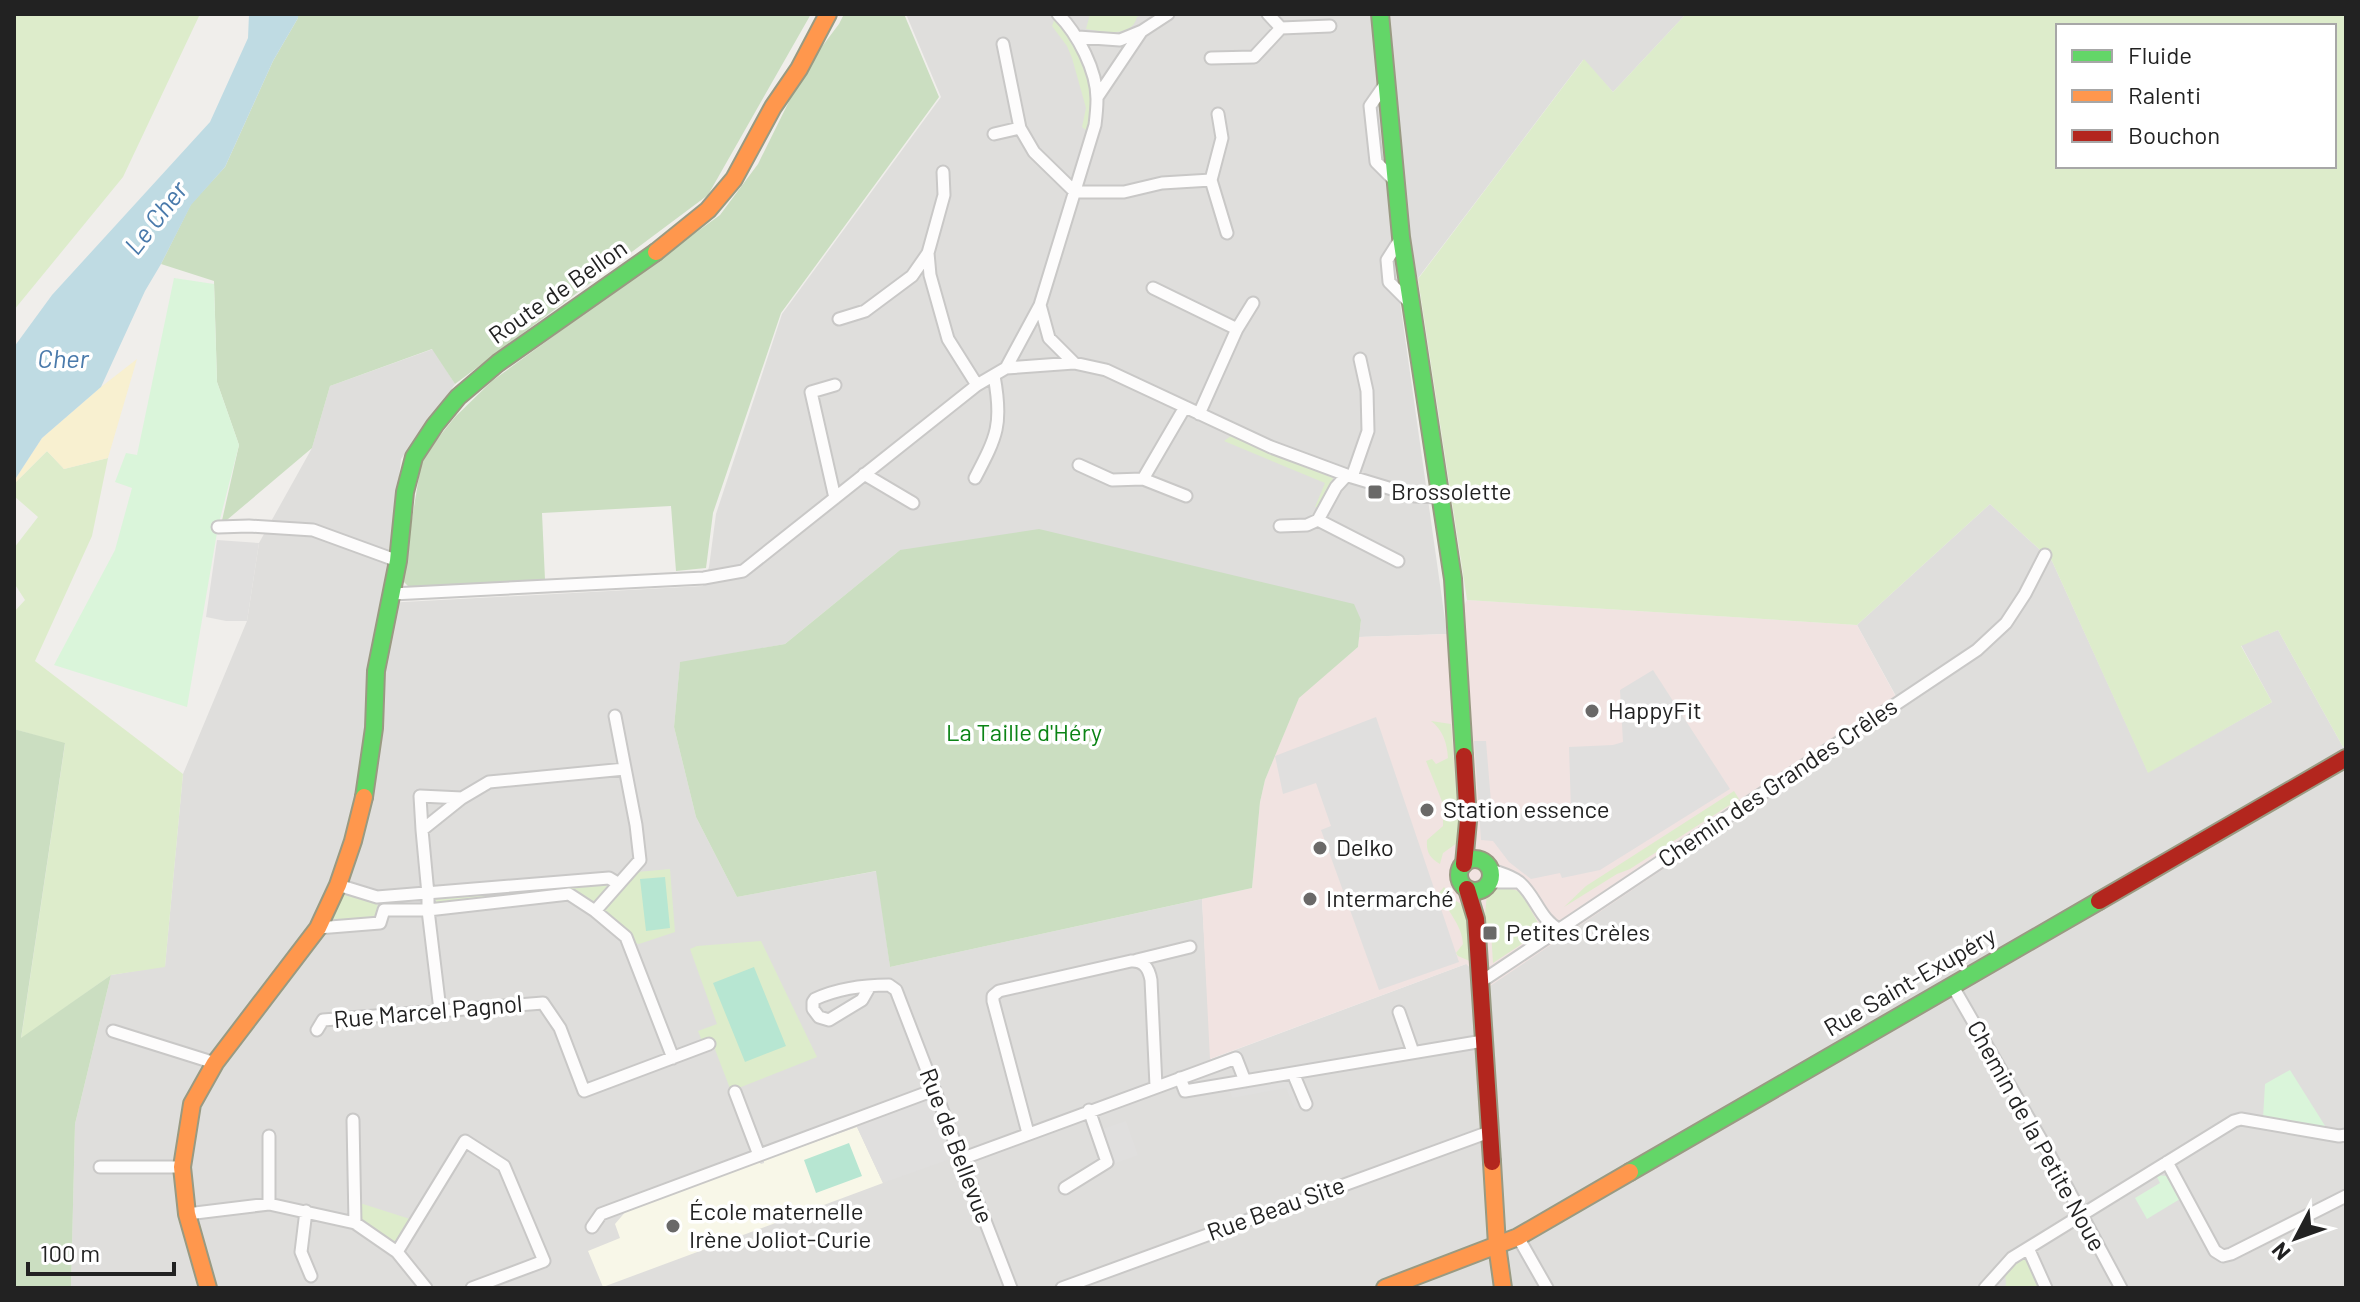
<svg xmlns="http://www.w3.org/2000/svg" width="2360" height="1302" viewBox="0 0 2360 1302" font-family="Barlow,sans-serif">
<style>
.residential{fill:#dfdedc}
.commercial{fill:#f1e3e1}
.education{fill:#f8f7e8}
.grass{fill:#ddeccb;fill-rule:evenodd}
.forest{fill:#cbdec1}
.sand{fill:#f8f0d0}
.park{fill:#daf5da}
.pitch{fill:#b7e6d2}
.parking{fill:#e0dfde}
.water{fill:#bfdbe3}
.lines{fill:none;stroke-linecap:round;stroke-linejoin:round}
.street-casing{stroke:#c9c8c7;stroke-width:15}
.fast-casing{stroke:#999a82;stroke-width:20}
.slow-casing{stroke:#999a82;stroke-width:20}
.jam-casing{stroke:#999a82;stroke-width:20}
.street{stroke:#fdfcfc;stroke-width:11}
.fast{stroke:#63d668;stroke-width:16}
.slow{stroke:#ff974d;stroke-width:16}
.jam{stroke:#b3261e;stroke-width:16}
.poi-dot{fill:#6a6968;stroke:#fff;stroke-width:3}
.labels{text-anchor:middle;stroke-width:7;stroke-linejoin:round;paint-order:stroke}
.street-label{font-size:24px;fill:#222;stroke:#fff}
.poi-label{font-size:24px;fill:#222;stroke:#fff;text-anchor:start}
.park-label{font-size:24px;fill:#0c8416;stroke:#fff}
.water-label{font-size:26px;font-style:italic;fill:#4a7aab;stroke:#fff}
</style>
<rect width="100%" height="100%" fill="#f0eeeb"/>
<path class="residential" d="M906,14H1686L1613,92L1583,60L1400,302L1447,634L1359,637L1361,620L900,550L785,644L680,663L674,727L696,817L737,897L877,871L890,967L1202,899L1211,1059L1466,964L1902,707L1857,625L1990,504L2052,561L2148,772L2272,702L2241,645L2278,630L2343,747L2346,746V1288H71L75,1124L111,975L165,966L183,774L247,621L259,543L312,448L330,386L433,349L455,384L401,459L385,603L703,586L709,567L716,514L782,314L941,97Z"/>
<path class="commercial" d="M1467,600L1857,625L1902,708L1490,986L1466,964L1210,1059L1202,899L1252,888L1260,802L1265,780L1299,697L1358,647L1359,637L1447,634Z"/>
<path class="education" d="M857,1127L883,1183L603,1287L588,1251L620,1238L615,1224L627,1210L759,1162L761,1164L764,1163V1160Z"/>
<path class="grass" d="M14,14H200L123,177L14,310Z
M1090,14H1142L1137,17C1132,38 1103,32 1086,29Z
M1686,14H2346V746L2343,747L2278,630L2241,646L2272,702L2148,773L2052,561L1990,504L1857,625L1467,600L1418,279L1584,59L1613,92ZM2058,26H2334V166H2058Z
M1055,18C1061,26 1071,34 1076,43C1090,69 1096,104 1087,131L1082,127L1086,108L1072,58L1067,46L1052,26Z
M1231,436L1333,478L1321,508L1315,507L1325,483L1224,441Z
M47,451L64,469L108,458L92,536L35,661L183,774L165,967L111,975L21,1039L65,744L14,729V612L25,600L14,583V548L38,517L14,496V484Z
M1431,721L1451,724L1460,841L1443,853L1440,864C1430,858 1426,852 1427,840L1443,826V804L1426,761L1432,759L1436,764L1448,758C1447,743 1443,730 1431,721Z
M1734,791L1739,799L1630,869L1617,874L1564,907L1586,886Z
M670,869L675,932L639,944L633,943L629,935L604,910L637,872Z
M608,883L609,888L598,900L593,901L575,890L436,904V897Z
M1501,885L1521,892L1543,932L1535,939L1531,938L1493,963L1491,931L1484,923L1487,895Z
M1444,887L1453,899L1464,906L1472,962L1458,956L1456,953L1463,944C1462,924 1446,910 1439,893Z
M343,893L378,901L376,919L336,924L333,920Z
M761,941L817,1057L731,1091L711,1039L702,1041L698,1031L717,1024L690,949L697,946Z
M363,1204L410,1219L398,1241L393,1243L360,1222L359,1205Z
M2022,1259L2027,1261L2040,1288H2003L2006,1285L2005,1272Z"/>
<path class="forest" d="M298,14H811L708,195L455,384L432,349L330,386L312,448L221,525L239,445L217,382L214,281L161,264L191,204L225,167L273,61L298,18Z
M844,14H904L939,97L781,313L713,513L706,568L676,571L671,506L542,513L545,580L409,587L402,580L422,458L455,417L492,381L720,215L758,164L805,69L839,24Z
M1039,529L1354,604L1361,620L1358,647L1299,698L1265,780L1260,802L1252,888L890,967L876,871L737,897L696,817L674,727L680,662L785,644L900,550Z
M14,729L65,743L21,1038L111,975L75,1124L71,1288H14Z"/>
<path class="sand" d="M137,359L108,458L64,469L47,451L14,484V481L42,438L101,387Z"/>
<path class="park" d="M174,278L214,284L217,382L239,445L218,527L187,707L54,665L115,550L132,488L115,482L126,453L137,455Z
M2290,1070L2327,1129L2263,1118L2265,1084Z
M2156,1175L2166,1176L2180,1199L2147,1219L2135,1198L2160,1183Z"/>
<path class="pitch" d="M665,877L670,928L646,931L640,879Z
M754,967L786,1046L745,1062L713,983Z
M849,1143L862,1176L816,1193L804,1160Z"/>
<path class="parking" d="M217,540L259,543L247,621H226L206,617Z
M1653,670L1730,789L1600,870L1562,878L1560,873L1531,879L1509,862L1493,841L1481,840L1474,741H1486L1492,814L1571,811L1569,747L1613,745L1623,742L1620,690Z
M1376,717L1459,962L1379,990L1321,830L1331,826L1316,783L1283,794L1275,756Z
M1290,1078L1302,1107L1295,1109L1286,1088L1232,1098L1230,1089Z
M929,1099L953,1158L883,1183L857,1127Z
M1126,1121L1138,1155L1113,1164L1100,1130Z"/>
<path class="water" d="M249,14H298V18L273,61L225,167L191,205L161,264L145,291L101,387L42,438L14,481V347L52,295L210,122L248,38Z"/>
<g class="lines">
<defs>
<path id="street" d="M1268,14L1281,28L1330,26
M1078,37L1120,40L1142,31L1168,14
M1003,44L1020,128L1034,152L1075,192H1124L1162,183L1211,180
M1211,58L1254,57L1281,28
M1386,83L1370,106L1376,162L1396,182
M1098,96L1141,32
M1218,114L1222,138L1211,180L1227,233
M994,134L1020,128
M1401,238L1387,260L1389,282L1410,303
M928,253L930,275L948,339L977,385
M1153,288L1237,329
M1040,305L1049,338L1074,363
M839,319L865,311L912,276L928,253L944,195L943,172
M1006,368L1074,363L1106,370L1271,447L1352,477L1415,496L1439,497
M1199,414L1237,329L1253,303
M1079,465L1112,480L1143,479L1186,496
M864,474L913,503
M1352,477L1368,431L1367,391L1360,359
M975,478C997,436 1003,424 994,376
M1143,479L1185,407
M835,498L811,392L835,385
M1318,520L1336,487L1347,475
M1280,526L1307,525L1318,520L1398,561
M218,527L249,526L313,530L398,561
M392,594L704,578L743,571L977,385L1006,368L1040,305L1095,125C1096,117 1097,108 1097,99C1097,71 1078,34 1058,14
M422,830L420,796L462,798L489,782L625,769
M1489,869C1499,873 1510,875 1519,882C1536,896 1539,919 1560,930
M1489,882H1515
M338,885L377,897L609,878L619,884
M595,911L640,860L636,825L615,716
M318,928L380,923L384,910H428L569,894L595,911L626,937L673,1058
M1137,960L1190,947
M1479,980L1485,979L1977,650L2006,623L2025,594L2045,555
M1952,985L2047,1150L2121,1288
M870,986L862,1000L829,1020L819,1017L813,1009V1002L815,999C839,988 863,985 889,985L896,990L1011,1288
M440,1010L428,910V894L422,830L462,798
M1399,1012L1413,1052
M317,1030L323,1020L543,1003L560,1028L584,1091L709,1044
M113,1031L215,1063
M1293,1073L1306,1104
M1180,1078L1185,1091L1483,1041
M735,1092L759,1155
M353,1120L355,1223
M1028,1133L993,1001V996L999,991L1131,961C1144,960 1149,969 1151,980L1156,1086
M961,1159L1236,1058L1245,1081
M2167,1162L2215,1251L2223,1256L2231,1254L2346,1196
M100,1167H182
M1065,1188L1107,1162L1089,1110
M269,1204V1136
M306,1211L301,1252L311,1276
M187,1214L269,1204L355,1223L397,1252L426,1288
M592,1227L601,1214L934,1090
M1518,1237L1547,1288
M2028,1248L2046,1288
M397,1252L465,1141L504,1166L544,1261L472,1288
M1062,1288L1489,1132
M1985,1288L2012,1258L2234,1121L2241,1119L2339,1136L2346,1135"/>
<path id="fast" d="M1380,14L1401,237L1453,579L1464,756
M364,797L374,728L376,671L398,561L405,492L414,457L435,425L458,397L498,363L656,252
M1459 875a16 16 0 1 1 32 0a16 16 0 1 1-32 0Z
M1630,1172L2099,901"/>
<path id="slow" d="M656,252L708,210L734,179L773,107L799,69L828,14
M1492,1162L1497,1245L1503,1288
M208,1288L187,1214L182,1167L192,1104L215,1063L318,928L338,885L353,841L364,797
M1385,1288L1518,1237L1630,1172"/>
<path id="jam" d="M1464,756L1468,821L1464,864
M1467,889L1476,919L1492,1162
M2099,901L2346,758"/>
</defs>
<use href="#street" class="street-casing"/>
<use href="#fast" class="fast-casing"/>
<use href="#slow" class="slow-casing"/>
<use href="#jam" class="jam-casing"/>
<use href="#street" class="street"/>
<use href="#fast" class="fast"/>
<use href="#slow" class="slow"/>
<use href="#jam" class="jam"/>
</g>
<g class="poi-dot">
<rect x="1367" y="484" width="16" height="16" rx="4"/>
<circle cx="1592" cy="711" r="8"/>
<circle cx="1427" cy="810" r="8"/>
<circle cx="1320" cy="848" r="8"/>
<circle cx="1310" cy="899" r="8"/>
<rect x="1482" y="925" width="16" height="16" rx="4"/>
<circle cx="673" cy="1226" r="8"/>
</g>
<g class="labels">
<g class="street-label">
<text transform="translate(558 292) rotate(-35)" y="8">Route de Bellon</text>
<text transform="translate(1778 783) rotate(-34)" y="8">Chemin des Grandes Crêles</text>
<text transform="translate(1910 982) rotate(-30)" y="8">Rue Saint-Exupéry</text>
<text transform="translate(428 1012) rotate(-5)" y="8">Rue Marcel Pagnol</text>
<text transform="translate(2036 1136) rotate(61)" y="8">Chemin de la Petite Noue</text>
<text transform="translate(956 1146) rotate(69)" y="8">Rue de Bellevue</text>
<text transform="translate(1276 1209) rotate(-20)" y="8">Rue Beau Site</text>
</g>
<g class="poi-label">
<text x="1391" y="500">Brossolette</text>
<text x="1608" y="719">HappyFit</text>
<text x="1443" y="818">Station essence</text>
<text x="1336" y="856">Delko</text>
<text x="1326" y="907">Intermarché</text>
<text x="1506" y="941">Petites Crèles</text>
<text x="689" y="1220">École maternelle<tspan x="689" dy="28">Irène Joliot-Curie</tspan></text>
</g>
<g class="park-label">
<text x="1024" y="741">La Taille d'Héry</text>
</g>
<g class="water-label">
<text transform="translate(156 218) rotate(-52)" y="9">Le Cher</text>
<text x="63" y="368">Cher</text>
</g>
</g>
<rect width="2360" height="1302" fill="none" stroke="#222222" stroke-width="32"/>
<rect x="2056" y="24" width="280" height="144" fill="#ffffff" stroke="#a7a7a7" stroke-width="2"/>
<rect x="2072" y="50" width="40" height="12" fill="#63d668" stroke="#a7a7a7" stroke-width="2"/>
<text x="2128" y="64" font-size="24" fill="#222222">Fluide</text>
<rect x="2072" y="90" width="40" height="12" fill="#ff974d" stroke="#a7a7a7" stroke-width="2"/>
<text x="2128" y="104" font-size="24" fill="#222222">Ralenti</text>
<rect x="2072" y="130" width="40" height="12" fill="#b3261e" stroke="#a7a7a7" stroke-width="2"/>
<text x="2128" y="144" font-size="24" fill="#222222">Bouchon</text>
<g transform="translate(2296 1238) rotate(229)" stroke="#ffffff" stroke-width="6" paint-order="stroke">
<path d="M0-6L14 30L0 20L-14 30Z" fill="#222222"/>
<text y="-12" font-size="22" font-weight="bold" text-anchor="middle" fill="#222222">N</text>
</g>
<path d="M28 1262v12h146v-12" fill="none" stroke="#222222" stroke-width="4"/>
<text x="40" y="1262" font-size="24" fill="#222222" stroke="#ffffff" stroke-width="6" paint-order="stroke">100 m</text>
</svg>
